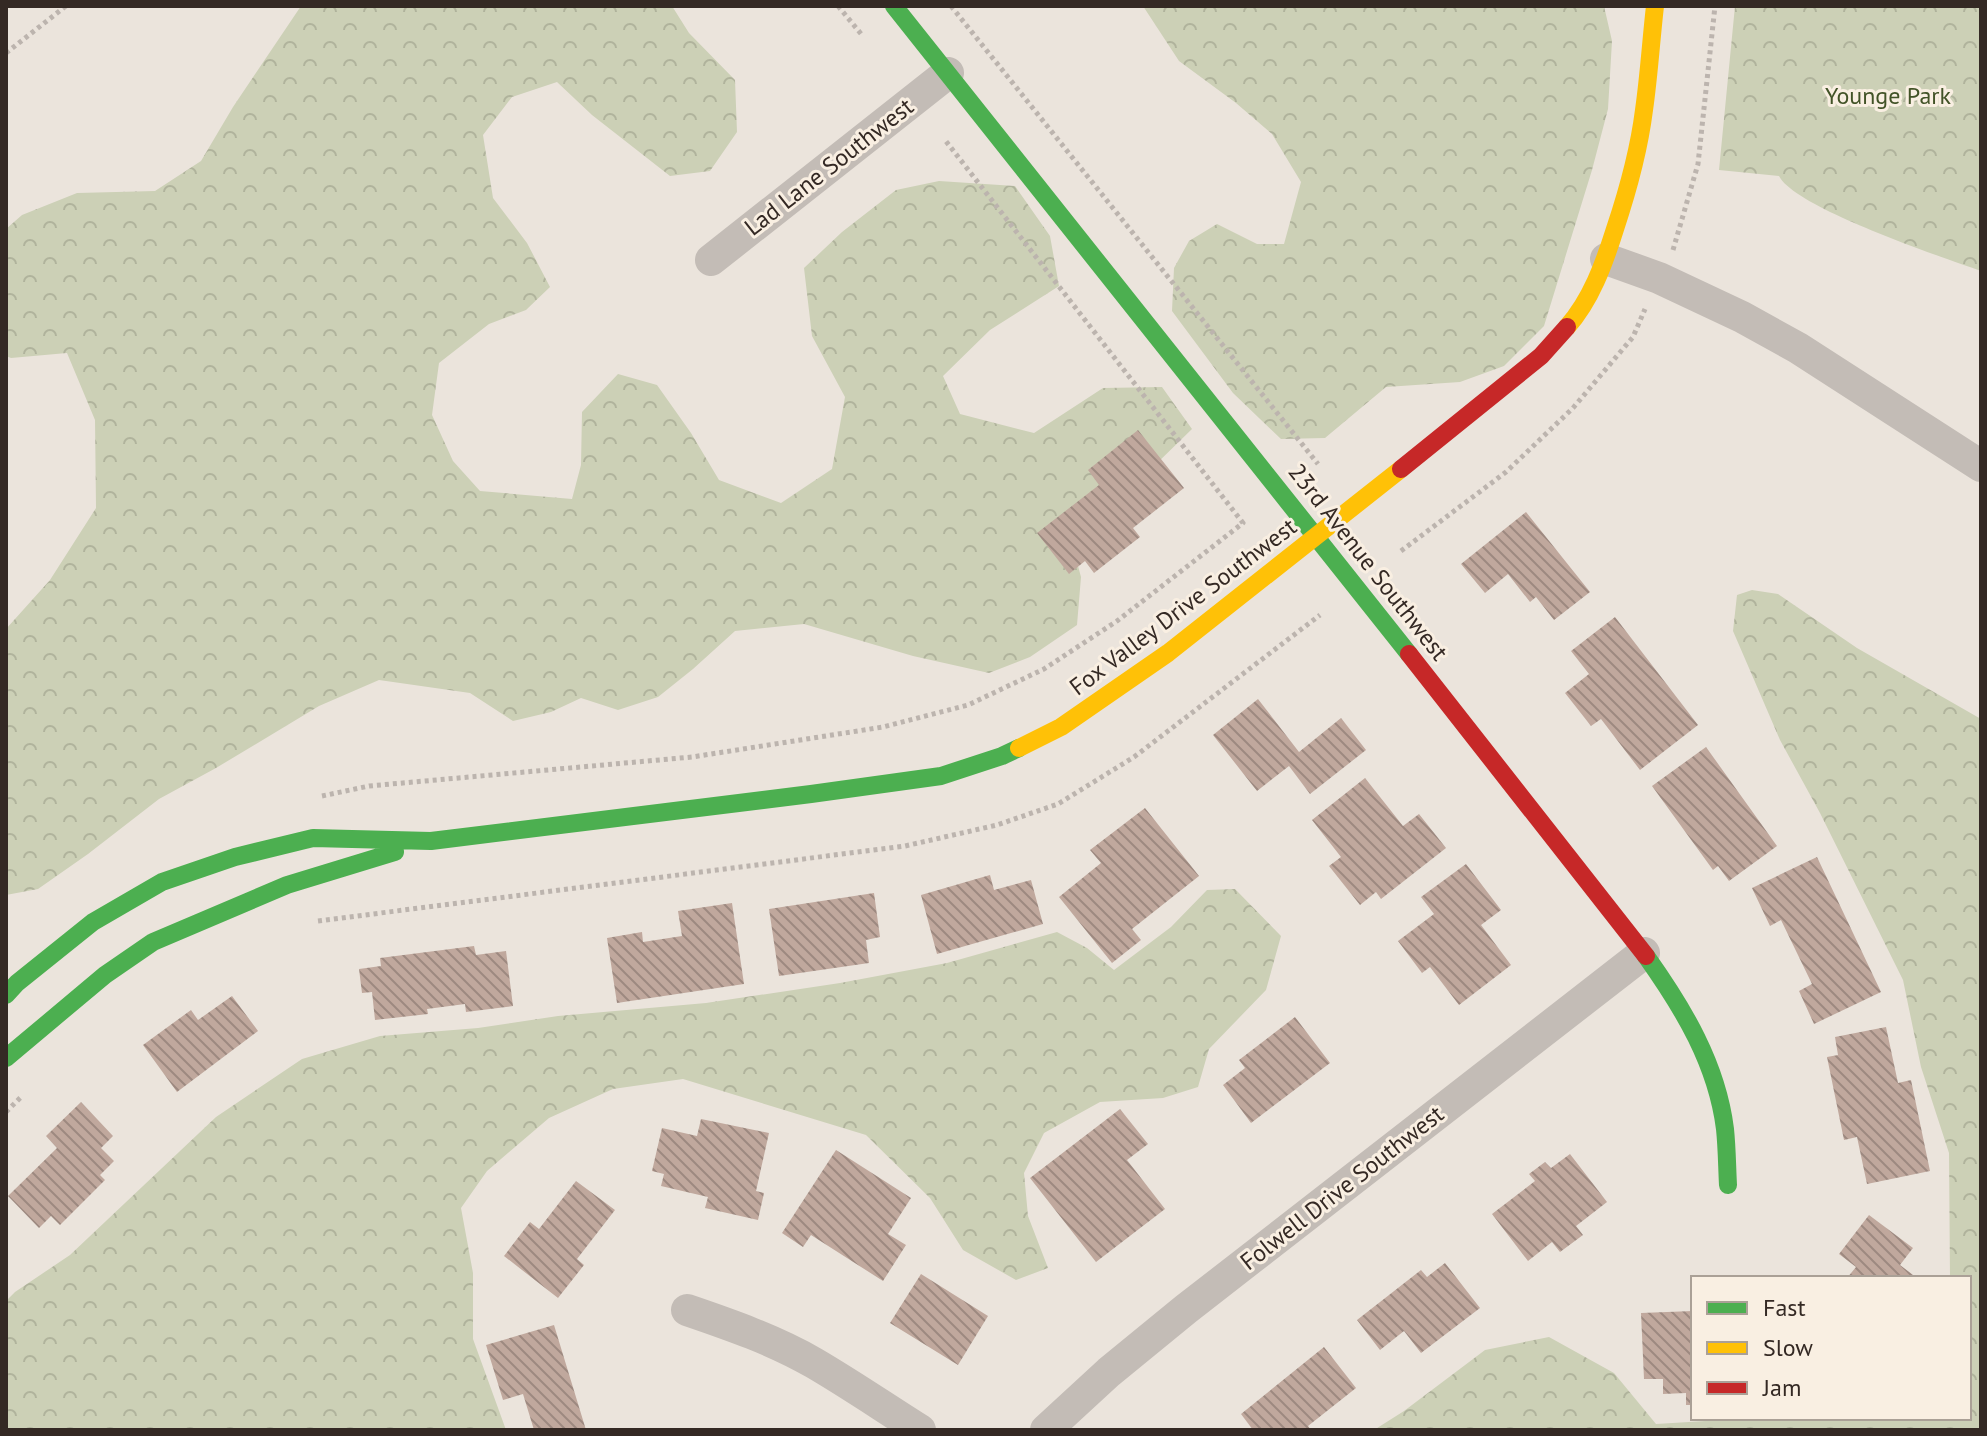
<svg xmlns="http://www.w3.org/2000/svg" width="1987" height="1436" viewBox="0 0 1987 1436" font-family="'PT Sans',sans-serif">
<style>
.forest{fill:url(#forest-crowns)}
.building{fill:url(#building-back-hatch)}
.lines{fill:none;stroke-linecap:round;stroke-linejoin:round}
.path{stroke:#bcb4ae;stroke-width:5;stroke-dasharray:4 4;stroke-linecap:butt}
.street{stroke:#c3bcb6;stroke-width:32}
.fast{stroke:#4caf50;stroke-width:18}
.slow{stroke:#ffc107;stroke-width:18}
.jam{stroke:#c62828;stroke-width:18}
.labels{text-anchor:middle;stroke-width:6;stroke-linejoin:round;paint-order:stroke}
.park-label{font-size:24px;fill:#425327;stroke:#f9efe2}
.street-label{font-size:24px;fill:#342924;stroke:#f9efe2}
</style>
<defs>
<pattern id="forest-crowns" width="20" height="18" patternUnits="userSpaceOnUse" patternTransform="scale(2)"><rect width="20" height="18" fill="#ccd0b6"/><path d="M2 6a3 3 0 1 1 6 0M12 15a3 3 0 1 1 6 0" fill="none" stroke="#b0b39c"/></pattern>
<pattern id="building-back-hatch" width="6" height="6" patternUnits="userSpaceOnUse" patternTransform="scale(2)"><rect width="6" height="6" fill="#c0a89d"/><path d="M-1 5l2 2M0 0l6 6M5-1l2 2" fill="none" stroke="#9d8980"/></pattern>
</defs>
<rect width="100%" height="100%" fill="#ebe4dc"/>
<path class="forest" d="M301,6H672L689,33L735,80L737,132L710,171L670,176L592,115L557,82L512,97L483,135L493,198L527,243L550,287L526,310L489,324L439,363L432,415L453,461L480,491L572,499L581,465L582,412L618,374L657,385L691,433L719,480L781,503L832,469L845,397L812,336L804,268L842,232L896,190L939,181L1015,186L1050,236L1059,286L990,330L943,376L960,414L1034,433L1103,388L1162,387L1192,429L1150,470L1068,529L1081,577L1077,625L1030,657L989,673L913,656L804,624L735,631L693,669L658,697L618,710L581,698L551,712L513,721L470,693L379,680L319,706L216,768L159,799L88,854L38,889L6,895V629L50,580L96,508L95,420L67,353L11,358L6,356V229L22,215L77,193L155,191L201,161L233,107Z
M1143,6H1604L1612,41L1608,109L1592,170L1544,326L1504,366L1460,382L1386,387L1325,438L1281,439L1233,393L1172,311L1174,268L1189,241L1217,224L1257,244H1284L1301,182L1272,134L1236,103L1179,61Z
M1735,6H1981V271C1942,257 1795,208 1779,176L1719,170Z
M1752,590L1778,594L1857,648L1981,719V1430H1374L1404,1411L1485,1350L1549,1337L1614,1373L1656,1424L1754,1418H1969V1278H1950L1949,1153L1921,1067L1903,980L1820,813L1780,740L1733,631L1737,595Z
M1235,889L1281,936L1266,990L1209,1049L1198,1087L1163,1098L1100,1102L1044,1133L1024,1173L1028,1216L1048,1268L1016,1280L963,1250L930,1198L866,1135L683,1079L613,1089L549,1118L487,1171L461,1208L473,1273V1339L506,1430H6V1301L15,1292L70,1255L216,1117L302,1059L380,1036L478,1028L558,1016L706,1003L840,983L947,963L1057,932L1087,948L1114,970L1171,927L1207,890Z"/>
<path class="building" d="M1138,430L1184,488L1133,528L1140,537L1094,573L1085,561L1069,574L1037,533L1099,485L1088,470Z
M1526,512L1590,592L1554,620L1536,597L1530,602L1508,574L1485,593L1461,564Z
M1615,617L1698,725L1640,770L1601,719L1591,726L1565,693L1589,674L1571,651Z
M1258,699L1299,752L1341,718L1366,750L1310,794L1289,766L1257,791L1213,735Z
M1706,747L1777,846L1729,881L1718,866L1713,870L1652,786Z
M1365,778L1403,826L1419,814L1446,848L1381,899L1376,892L1360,905L1329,866L1341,857L1312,820Z
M1145,808L1199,876L1132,929L1141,940L1112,963L1059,897L1101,863L1090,850Z
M1817,857L1881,992L1814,1024L1799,991L1812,984L1781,920L1770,926L1752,888Z
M1466,864L1501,910L1481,925L1511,965L1459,1005L1430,967L1422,973L1398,941L1434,914L1421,897Z
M990,875L994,890L1031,880L1043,924L937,954L921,895Z
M874,893L880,937L866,940L869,963L779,976L769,909Z
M732,903L744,984L617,1003L607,938L642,932L643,942L682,936L678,911Z
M474,946L476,955L506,951L513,1006L466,1012L465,1004L427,1009L428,1014L375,1020L372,992L362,993L359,969L381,966L380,958Z
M232,996L258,1031L177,1092L143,1045L191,1010L198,1020Z
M1295,1017L1330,1063L1251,1123L1223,1085L1245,1068L1239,1060Z
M1886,1027L1898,1083L1911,1080L1930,1171L1867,1184L1857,1137L1844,1140L1827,1057L1838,1055L1835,1037Z
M81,1102L113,1136L101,1148L114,1161L100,1175L105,1180L60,1225L51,1216L39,1228L8,1196L57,1148L46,1136Z
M1120,1109L1148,1144L1127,1160L1165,1209L1096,1262L1030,1178Z
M701,1119L769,1133L756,1191L764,1193L758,1220L705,1208L708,1197L661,1186L664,1174L652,1171L662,1128L697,1136Z
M836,1150L911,1198L888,1234L906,1245L883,1281L811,1235L803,1247L782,1233Z
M1570,1154L1607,1202L1576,1226L1583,1235L1560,1252L1552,1242L1528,1261L1492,1214L1535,1181L1529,1174L1545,1162L1551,1168Z
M576,1181L615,1210L577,1259L584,1265L558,1298L504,1256L530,1222L539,1229Z
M1869,1215L1913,1248L1900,1265L1917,1278H1847L1856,1267L1839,1254Z
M1445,1263L1480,1308L1421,1353L1404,1331L1380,1350L1357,1320L1421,1270L1427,1277Z
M921,1274L988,1316L958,1365L890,1323Z
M1693,1311V1405H1686V1393L1663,1394V1379H1644L1641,1313Z
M554,1325L586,1430H534L523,1394L503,1400L486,1345Z
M1324,1347L1356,1388L1308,1426L1311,1430H1253L1241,1414Z"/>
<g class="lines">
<path class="path" d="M838,6L862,35
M951,6L1318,464
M6,53L66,6
M1673,250L1698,164L1715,6
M1401,551L1506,472L1573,408L1633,337L1645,309
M322,796L369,786L692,757L883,727L968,705L1044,669L1117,621L1243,523L945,140
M318,921L905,846L997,825L1058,804L1134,757L1320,615
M6,1112L22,1096"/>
<path class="street" d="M1606,259L1659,278L1742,317L1798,348L1981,466
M711,260L948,73
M687,1310C731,1325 774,1340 814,1363C850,1384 885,1408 920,1430
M1046,1430L1109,1372L1186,1309L1644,953"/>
<path class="fast" d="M894,6L1409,654
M1646,956C1683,1008 1717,1064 1725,1129C1727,1148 1727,1167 1728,1185
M6,995L17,983L93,922L162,882L235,857L313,838L431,841L811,794L941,776L1002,756L1019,748
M6,1058L105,975L153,942L287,885L395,852"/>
<path class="slow" d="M1567,327C1591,300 1604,264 1615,229C1628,190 1639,150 1644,110C1649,75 1651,41 1655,6
M1019,748L1061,727L1168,653L1401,469"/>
<path class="jam" d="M1401,469L1541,356L1567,327
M1409,654L1646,956"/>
</g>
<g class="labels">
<g class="park-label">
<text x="1888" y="104">Younge Park</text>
</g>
<g class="street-label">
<text transform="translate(829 167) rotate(-38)" y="8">Lad Lane Southwest</text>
<text transform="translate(1368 562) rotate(52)" y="8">23rd Avenue Southwest</text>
<text transform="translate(1183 607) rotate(-37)" y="8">Fox Valley Drive Southwest</text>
<text transform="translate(1342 1188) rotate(-38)" y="8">Folwell Drive Southwest</text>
</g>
</g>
<rect width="1987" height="1436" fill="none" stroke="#342924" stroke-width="16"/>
<rect x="1691" y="1276" width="280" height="144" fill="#f9efe2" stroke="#aaa096" stroke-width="2"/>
<rect x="1707" y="1302" width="40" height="12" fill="#4caf50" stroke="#aaa096" stroke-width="2"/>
<text x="1763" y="1316" font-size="24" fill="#342924">Fast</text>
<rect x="1707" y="1342" width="40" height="12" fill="#ffc107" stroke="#aaa096" stroke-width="2"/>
<text x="1763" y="1356" font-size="24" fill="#342924">Slow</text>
<rect x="1707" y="1382" width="40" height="12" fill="#c62828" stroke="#aaa096" stroke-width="2"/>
<text x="1763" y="1396" font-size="24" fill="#342924">Jam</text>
</svg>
